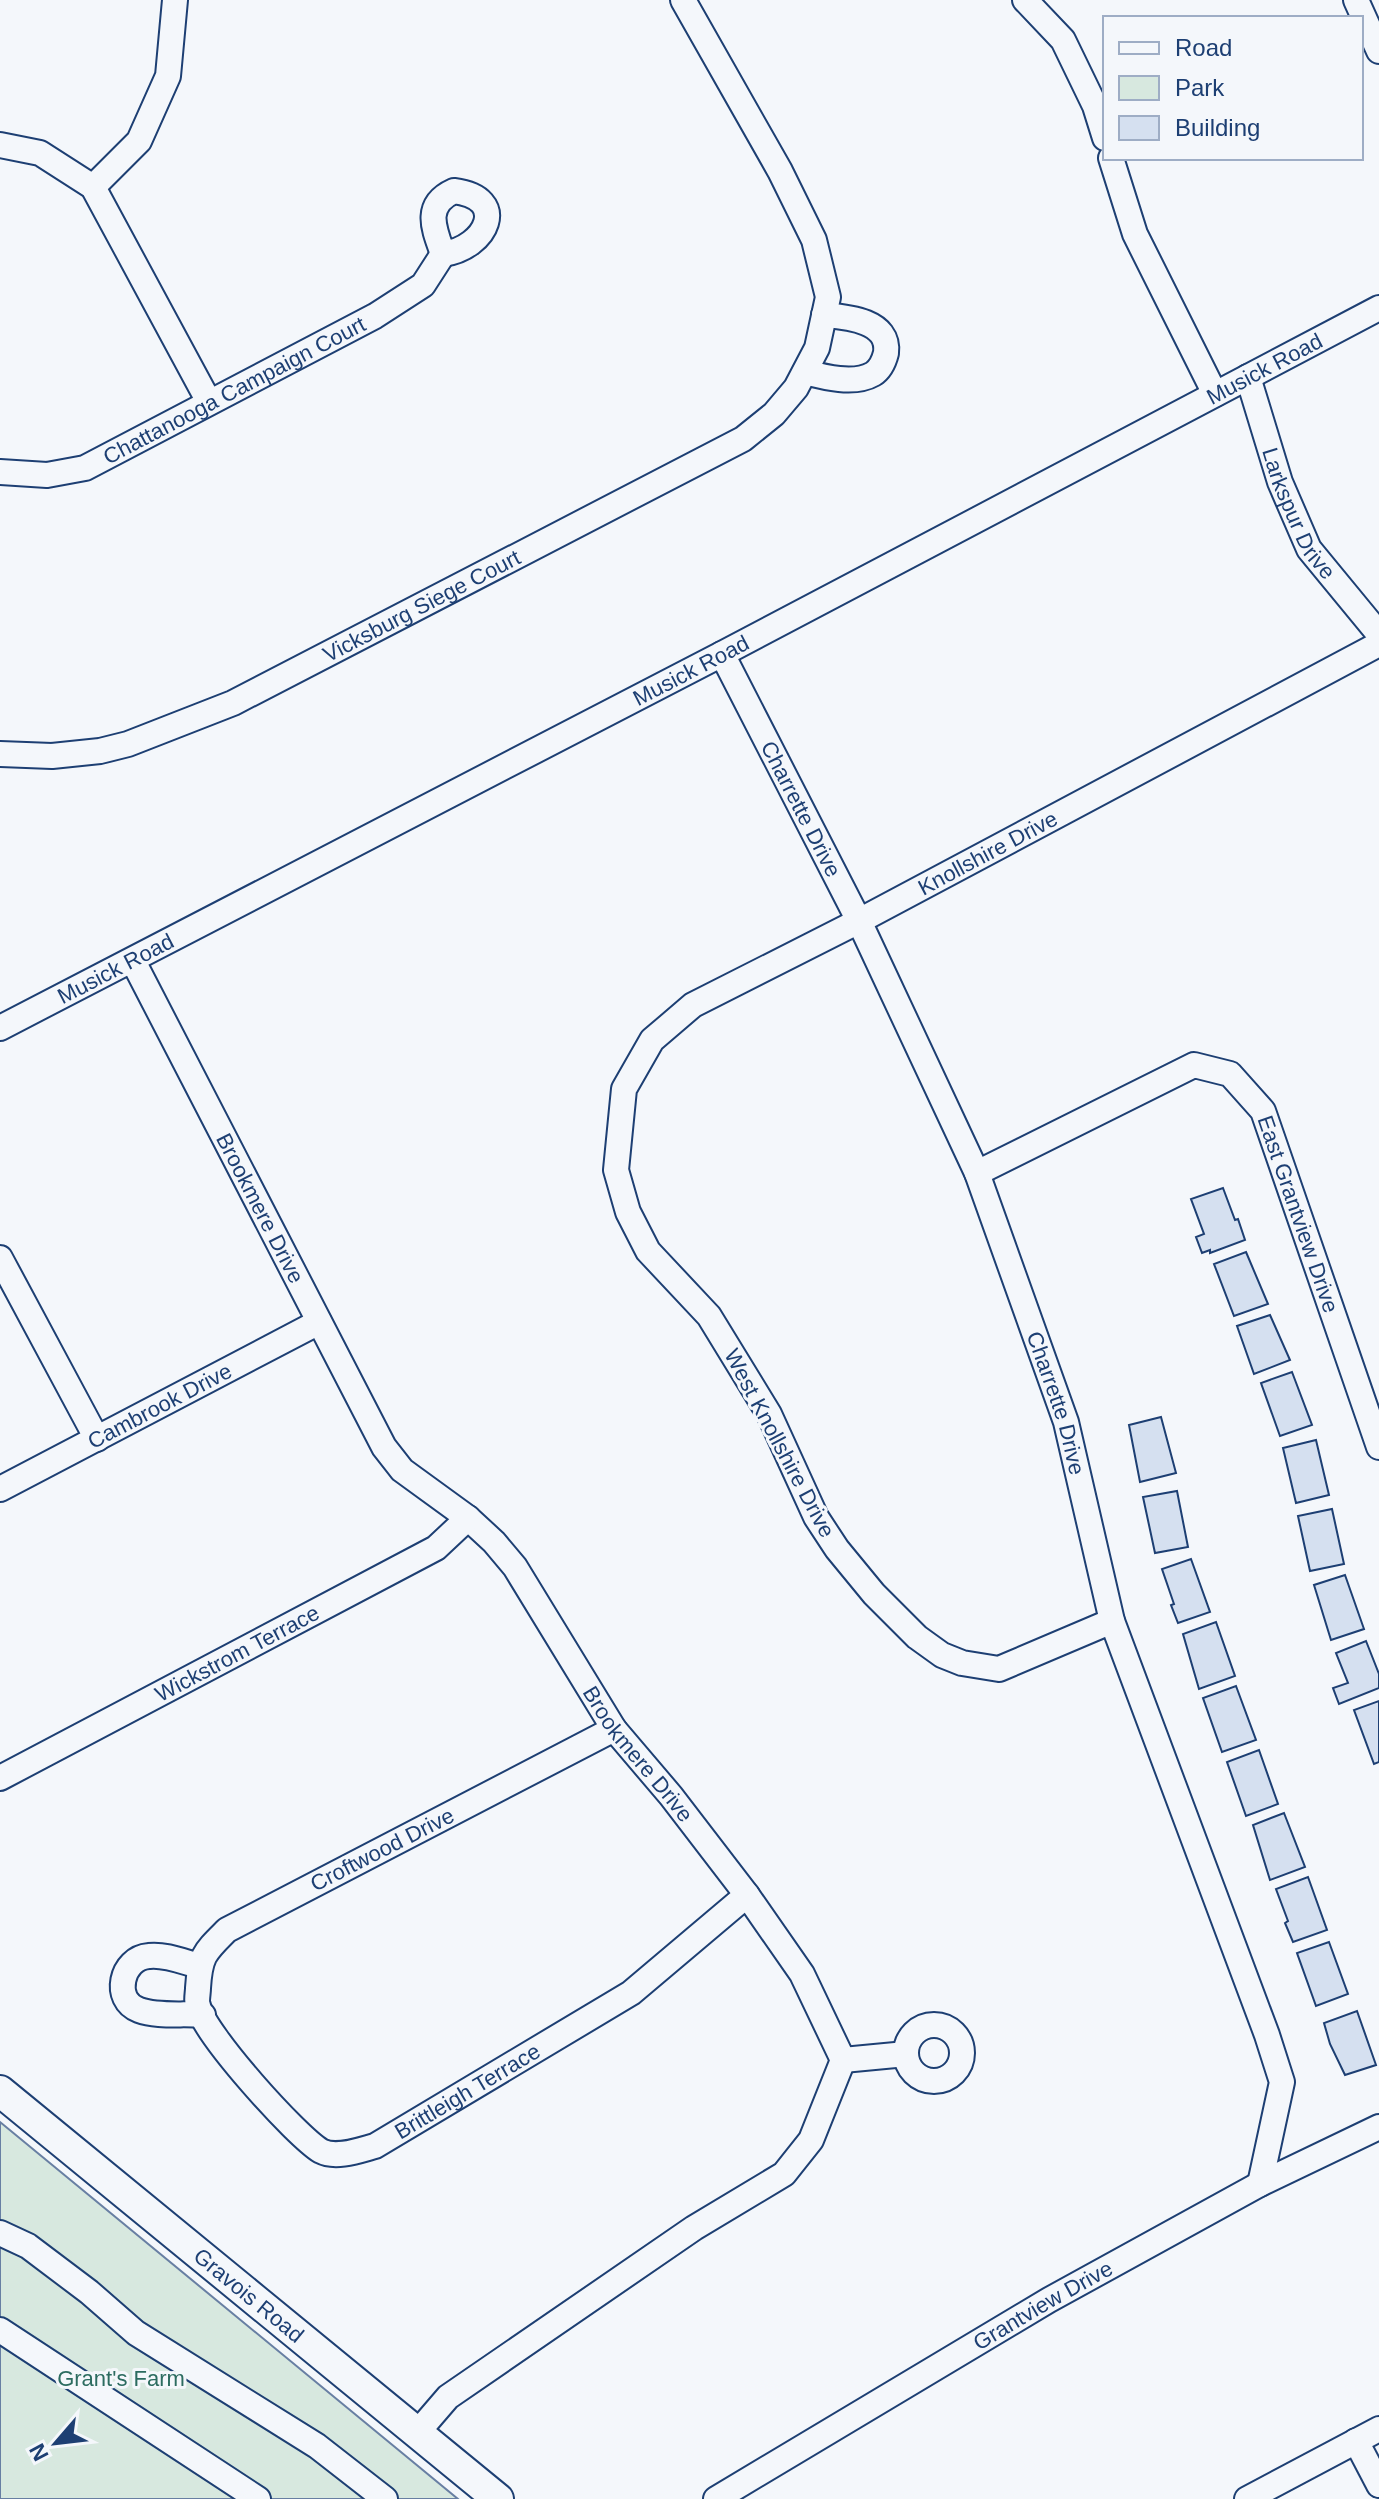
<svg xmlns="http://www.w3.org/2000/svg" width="1379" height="2499" viewBox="0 0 1379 2499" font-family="Arial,sans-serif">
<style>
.green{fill:#d7e8df;stroke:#687fa3;stroke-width:2}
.building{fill:#d5e0f0;stroke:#1d3f73;stroke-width:2}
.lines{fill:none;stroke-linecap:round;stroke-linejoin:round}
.minor-casing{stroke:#1d3f73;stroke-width:28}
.major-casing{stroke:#1d3f73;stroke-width:34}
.minor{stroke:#f4f7fb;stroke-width:24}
.major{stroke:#f4f7fb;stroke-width:30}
.labels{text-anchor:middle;stroke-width:6;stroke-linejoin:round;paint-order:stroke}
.street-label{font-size:22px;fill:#1d3f73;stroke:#f4f7fb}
.park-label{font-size:22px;fill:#2c6c60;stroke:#f4f7fb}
</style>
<rect width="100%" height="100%" fill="#f4f7fb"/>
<path class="green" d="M0,2122L458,2499H0Z"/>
<path class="building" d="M1223,1188L1235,1220L1238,1219L1245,1240L1210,1253V1250L1202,1253L1196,1237L1204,1234L1191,1199Z
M1246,1252L1268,1304L1234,1316L1214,1264Z
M1270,1315L1290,1360L1254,1374L1237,1326Z
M1292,1372L1312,1425L1280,1436L1261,1383Z
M1161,1417L1176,1473L1140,1482L1129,1425Z
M1316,1440L1329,1495L1296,1503L1283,1448Z
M1177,1491L1188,1547L1155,1553L1143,1497Z
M1332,1509L1344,1564L1310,1571L1298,1516Z
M1191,1559L1210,1612L1178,1623L1171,1605L1174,1604L1162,1569Z
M1345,1575L1364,1629L1331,1640L1314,1585Z
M1216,1622L1235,1676L1199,1689L1183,1634Z
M1366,1641L1379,1674V1688L1339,1704L1333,1688L1348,1683L1336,1653Z
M1236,1686L1256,1740L1222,1752L1203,1698Z
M1379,1701V1762L1374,1764L1354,1710Z
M1259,1750L1278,1804L1246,1816L1227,1762Z
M1284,1813L1305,1867L1270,1880L1253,1825Z
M1308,1877L1327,1930L1293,1942L1285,1923L1288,1921L1276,1889Z
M1329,1942L1348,1994L1316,2006L1297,1953Z
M1357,2011L1376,2065L1345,2075L1330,2044L1324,2023Z"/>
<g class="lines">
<defs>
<g id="minor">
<path d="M1025,0L1063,40L1095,106L1105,138"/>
<path d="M1356,0L1379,51"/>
<path d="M0,145L40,153L93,187L209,402"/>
<path d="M1111,158L1135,234L1215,394"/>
<path d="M93,187L139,141L168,76L175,0"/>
<path d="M454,191C510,198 487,248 443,254C434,229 423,205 454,191Z"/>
<path d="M805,372C824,377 854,385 873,374C881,369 884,361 886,353C890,320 846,317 824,315"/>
<path id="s1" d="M1248,377L1280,482L1309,549L1379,634"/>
<path id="s2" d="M0,472L47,475L85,468L375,316L423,285L443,254"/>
<path id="s3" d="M722,654L859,921L977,1173L1066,1422L1112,1621L1267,2035L1282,2082L1260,2184"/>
<path id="s4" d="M0,754L52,756L100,751L128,744L233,703L743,439L774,414L796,388L817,348L828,297L814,240L780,171L683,0"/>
<path id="s5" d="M133,961L384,1447L402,1470L468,1518L494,1542L515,1567L614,1729L671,1796L747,1895L802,1974L843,2060L811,2140L784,2174L694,2228L448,2397L417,2433"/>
<path id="s6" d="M0,1028L722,654L1379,308"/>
<path id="s7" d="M977,1173L1194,1065L1230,1074L1263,1111L1379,1447"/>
<path d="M0,1258L97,1439"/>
<path id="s8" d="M0,1489L319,1322"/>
<path id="s9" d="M1112,1621L999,1669L962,1663L942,1655L917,1637L874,1594L837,1549L816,1517L769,1414L709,1316L648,1251L628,1212L616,1170L624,1089L652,1040L693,1005L859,921L1379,644"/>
<path id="s10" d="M614,1729L227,1930C205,1952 200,1955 198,1988C198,1993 196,2001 198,2006C204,2034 296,2136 321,2151C336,2159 360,2150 375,2146L631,1993L747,1895"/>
<path id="s11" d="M0,1778L436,1548L468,1518"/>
<path d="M199,1966C184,1962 165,1954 149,1956C121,1958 112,2000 139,2010C158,2017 183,2013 203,2015"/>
<circle cx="934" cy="2053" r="28"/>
<path d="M843,2060L906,2054"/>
<path d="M0,2233L28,2246L89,2292L136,2333L317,2446L385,2499"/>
<path d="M0,2330L258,2499"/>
<path d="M1356,2441L1379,2485"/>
<path id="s12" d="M716,2499L1049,2300L1260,2184L1379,2127"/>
<path d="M1247,2499L1379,2429"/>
</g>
<g id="major">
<path id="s13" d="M0,2091L498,2499"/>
</g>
</defs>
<use href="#minor" class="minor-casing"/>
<use href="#major" class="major-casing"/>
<use href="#minor" class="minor"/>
<use href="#major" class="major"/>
</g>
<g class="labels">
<g class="street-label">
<text dy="8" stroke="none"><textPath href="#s6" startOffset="1426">Musick Road</textPath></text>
<text dy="8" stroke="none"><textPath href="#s2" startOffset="254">Chattanooga Campaign Court</textPath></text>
<text dy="8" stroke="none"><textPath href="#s1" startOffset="146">Larkspur Drive</textPath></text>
<text dy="8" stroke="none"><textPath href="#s4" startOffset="454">Vicksburg Siege Court</textPath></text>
<text dy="8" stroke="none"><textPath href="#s6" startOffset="778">Musick Road</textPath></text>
<text dy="8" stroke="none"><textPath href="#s3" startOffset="174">Charrette Drive</textPath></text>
<text dy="8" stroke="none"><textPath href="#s9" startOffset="1298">Knollshire Drive</textPath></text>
<text dy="8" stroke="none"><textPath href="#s6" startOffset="130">Musick Road</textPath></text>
<text dy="8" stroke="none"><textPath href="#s5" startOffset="278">Brookmere Drive</textPath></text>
<text dy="8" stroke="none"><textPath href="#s7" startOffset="438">East Grantview Drive</textPath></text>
<text dy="8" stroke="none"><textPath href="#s3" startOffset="822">Charrette Drive</textPath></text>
<text dy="8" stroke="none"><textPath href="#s8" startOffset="180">Cambrook Drive</textPath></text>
<text transform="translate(780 1443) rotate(62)" y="8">West Knollshire Drive</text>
<text dy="8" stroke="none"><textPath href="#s11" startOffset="268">Wickstrom Terrace</textPath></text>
<text dy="8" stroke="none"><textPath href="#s5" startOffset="950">Brookmere Drive</textPath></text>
<text transform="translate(382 1849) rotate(-27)" y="8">Croftwood Drive</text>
<text dy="8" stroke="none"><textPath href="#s10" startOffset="876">Brittleigh Terrace</textPath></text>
<text dy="8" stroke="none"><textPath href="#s13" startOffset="322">Gravois Road</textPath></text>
<text dy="8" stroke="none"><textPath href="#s12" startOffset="380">Grantview Drive</textPath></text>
</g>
<g class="park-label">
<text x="121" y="2386">Grant's Farm</text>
</g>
</g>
<rect x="1103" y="16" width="260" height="144" fill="#f4f7fb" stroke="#9eadc5" stroke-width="2"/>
<rect x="1119" y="42" width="40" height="12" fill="#f4f7fb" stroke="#9eadc5" stroke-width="2"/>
<text x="1175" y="56" font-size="24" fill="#1d3f73">Road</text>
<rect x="1119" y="76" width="40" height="24" fill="#d7e8df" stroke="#9eadc5" stroke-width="2"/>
<text x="1175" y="96" font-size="24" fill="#1d3f73">Park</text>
<rect x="1119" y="116" width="40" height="24" fill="#d5e0f0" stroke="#9eadc5" stroke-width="2"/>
<text x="1175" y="136" font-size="24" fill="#1d3f73">Building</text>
<g transform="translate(56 2443) rotate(242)" stroke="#f4f7fb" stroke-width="6" paint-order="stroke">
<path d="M0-6L14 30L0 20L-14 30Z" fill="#1d3f73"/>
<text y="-12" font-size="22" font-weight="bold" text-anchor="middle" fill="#1d3f73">N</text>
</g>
</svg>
